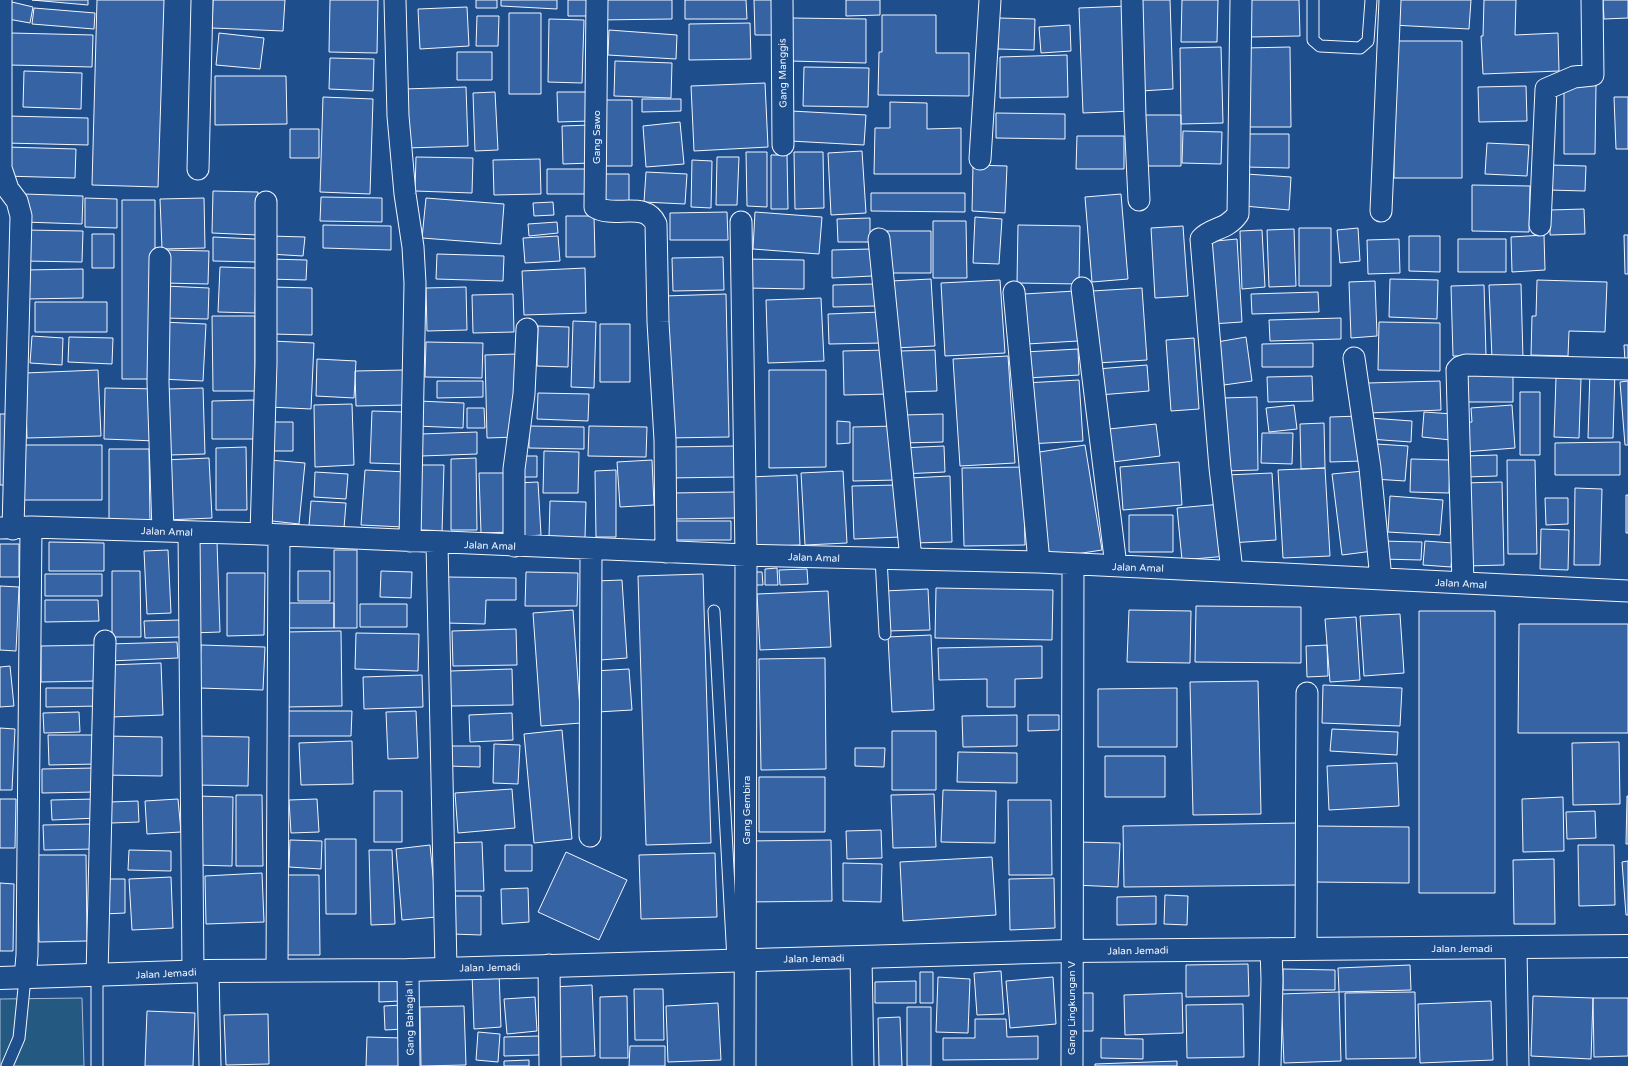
<svg xmlns="http://www.w3.org/2000/svg" width="1628" height="1066" viewBox="0 0 1628 1066" font-family="'Varela Round',sans-serif">
<style>
.green{fill:#245a82;stroke:#a8bbd7}
.building{fill:#3563a3;stroke:#f2f6ff}
.lines{fill:none;stroke-linecap:round;stroke-linejoin:round}
.service-casing{stroke:#f2f6ff;stroke-width:13}
.minor-casing{stroke:#f2f6ff;stroke-width:23}
.tertiary-casing{stroke:#f2f6ff;stroke-width:24}
.service{stroke:#1f4e8c;stroke-width:11}
.minor{stroke:#1f4e8c;stroke-width:21}
.tertiary{stroke:#1f4e8c;stroke-width:22}
.labels{text-anchor:middle;stroke-width:3;stroke-linejoin:round;paint-order:stroke}
.street-label{font-size:10px;fill:#f2f6ff;stroke:#1f4e8c}
</style>
<rect width="100%" height="100%" fill="#1f4e8c"/>
<path class="green" d="M82,998L84,1066H0V999Z"/>
<path class="building" d="M32,0H88V5Z
M97,0H164L158,187L92,185Z
M213,0H285L283,31L212,28Z
M330,0H378L377,53L329,52Z
M476,0H497V8H476Z
M501,0H557V9L501,6Z
M568,0H587V16H568Z
M597,0H672V19L597,20Z
M685,0H746L747,19H685Z
M754,0H778L779,35H755Z
M846,0H880V15L846,16Z
M1138,0H1170L1173,89L1141,91Z
M1182,0H1218L1217,42H1181Z
M1248,0H1299L1300,36L1249,37Z
M1393,0H1471L1469,29L1392,25Z
M1484,0H1516L1515,35L1558,33L1559,71L1483,74L1481,36H1483Z
M1603,0H1628V18L1604,19Z
M12,2L33,7L30,23L8,19Z
M1128,6L1132,111L1083,113L1079,8Z
M467,7L469,46L420,49L418,9Z
M34,8L95,13L94,29L32,24Z
M509,13H541V94H509Z
M882,15H936V53H969V96L878,95L879,52H882Z
M477,16H499L498,46H476Z
M791,18L866,19V63L790,61Z
M999,18L1035,19L1034,50L998,49Z
M549,19L584,20L582,83L548,82Z
M750,23L751,59L689,60V24Z
M1070,25L1071,51L1041,53L1039,27Z
M609,30L677,35L676,59L608,55Z
M11,33L93,35L92,67L10,65Z
M219,33L264,38L260,69L216,65Z
M1394,41H1462V178H1394Z
M1221,47L1223,123L1181,124L1180,48Z
M1290,47L1291,127H1246V48Z
M457,52H492V80H457Z
M1067,55L1068,97L1000,98V57Z
M330,58L374,59L373,91L329,89Z
M615,61L672,63L671,98L614,96Z
M804,67L869,68L868,107L803,106Z
M24,71L82,73L81,109L23,107Z
M215,76H286L287,124L215,125Z
M765,83L768,147L694,151L691,86Z
M1564,85H1596L1595,154H1564Z
M1526,86L1527,121L1479,122L1478,87Z
M466,87L468,146L406,148L404,89Z
M495,92L498,150L475,151L473,93Z
M557,92H588L589,121L558,122Z
M323,97L373,99L370,194L320,192Z
M1614,97H1628V149H1616Z
M642,99H681V111L642,112Z
M602,100H632V166H602Z
M890,102L927,103V129L961,128V174H874L875,128H890Z
M791,111L866,115L864,145L790,141Z
M996,113L1065,114V139L996,138Z
M1139,115H1181V166H1139Z
M7,116L88,118V145L6,143Z
M680,122L684,164L646,167L643,126Z
M591,125V163L563,164L562,126Z
M290,129H319V158H290Z
M1183,131L1222,132L1221,164L1182,163Z
M1245,134H1289V168L1245,167Z
M1077,136H1124V169H1076Z
M1487,143L1529,145L1527,176L1485,174Z
M5,147L76,149L75,178L4,176Z
M862,151L866,213L831,215L828,153Z
M746,152H767V207L747,206Z
M794,152H823L824,208L795,209Z
M771,155H787L788,209H771Z
M416,157L473,158L472,193L415,191Z
M717,157H739L737,205H716Z
M540,159L541,194L494,195L493,160Z
M692,160L712,161L711,208L691,207Z
M973,165L1007,166L1005,213L972,211Z
M1550,165L1586,166L1585,191L1549,190Z
M547,169H590V194H547Z
M646,172L687,174L685,204L644,202Z
M598,174H629V204H599Z
M1246,174L1291,177L1289,210L1244,206Z
M1472,185L1530,186L1529,232L1472,231Z
M213,191L258,192L257,235L212,233Z
M871,193H965V212L871,211Z
M25,194L83,196L82,224L24,222Z
M1121,194L1128,279L1092,282L1085,197Z
M321,197L382,198V222L320,221Z
M85,198L117,199V228L85,227Z
M204,198L205,248L162,249L160,199Z
M426,198L504,204L501,244L422,238Z
M122,200H155V379H122Z
M553,202L554,215L534,216L533,203Z
M1584,209L1585,234L1550,235V210Z
M727,212L728,240H670V213Z
M755,212L822,217L819,254L753,249Z
M566,216H594L595,257H566Z
M975,217L1002,219L999,264L973,263Z
M870,218V242H838L837,219Z
M933,221H966L967,278H933Z
M557,222L558,233L529,236L528,224Z
M323,225L391,226V250L323,248Z
M1018,225L1080,226L1079,284L1017,283Z
M1183,226L1188,296L1155,298L1151,228Z
M1299,228H1331V286H1299Z
M1358,228L1360,261L1340,263L1337,230Z
M1294,229L1296,286L1269,287L1267,230Z
M26,230L83,231L82,262L25,261Z
M1262,230L1265,287L1242,289L1240,231Z
M887,231H931V273H888Z
M92,234H114V268H92Z
M1544,235L1545,270L1512,272L1511,237Z
M1624,235H1628V274H1625Z
M270,236L305,237L303,256L269,254Z
M558,236L560,261L525,263L523,238Z
M1409,236H1440V272L1409,271Z
M213,237L256,239V262L213,261Z
M1237,239L1242,322L1211,324L1205,242Z
M1399,239L1400,273L1368,274L1367,240Z
M1458,239H1506V272H1458Z
M871,249L872,276L832,278V250Z
M165,250L209,251L208,284L164,283Z
M437,254L504,256L503,281L436,279Z
M723,257L724,290L673,291L672,258Z
M268,259L307,260L306,280L267,279Z
M745,259L804,260V289L745,288Z
M220,267L256,268L255,313L218,312Z
M585,268L586,313L524,315L522,271Z
M83,269V298L25,299L24,270Z
M931,279L935,346L894,348L891,281Z
M1390,279L1438,280L1437,319L1389,317Z
M1000,280L1005,353L945,356L941,283Z
M1537,280L1607,282L1605,332L1569,331L1568,356L1531,355L1532,316H1536Z
M1375,281L1377,336L1351,338L1349,282Z
M875,284V306L833,307V285Z
M1521,284L1523,359H1492L1489,285Z
M1484,285L1486,356H1453L1451,286Z
M164,286L209,288L208,319L163,318Z
M273,287L312,288V335L273,334Z
M466,287L467,330L427,331L426,288Z
M1142,288L1147,360L1097,363L1092,291Z
M1075,291L1078,341L1027,344L1024,294Z
M1318,292L1319,312L1252,314L1251,294Z
M513,294L514,332L473,333L472,295Z
M726,294L729,437L667,438L664,296Z
M821,298L824,361L768,363L766,300Z
M35,302H107V332H35Z
M881,312L882,343L829,344L828,314Z
M212,316H255V391H213Z
M1341,318V339L1270,341L1269,320Z
M573,321L596,322L594,388L571,387Z
M162,322L206,324L203,381L160,379Z
M1379,322L1440,323V371L1378,370Z
M600,324H630V382H600Z
M538,326L569,327L568,367L537,366Z
M32,336L63,338L62,365L30,363Z
M69,337L113,338L112,364L68,362Z
M1246,337L1252,381L1224,385L1217,342Z
M1194,338L1199,409L1171,411L1166,340Z
M272,341L314,343L311,409L269,407Z
M426,342L483,343L482,378L425,377Z
M1313,343V367H1262V344Z
M1624,345H1628V361H1625Z
M1078,349L1079,375L1027,378L1025,352Z
M888,350L889,394L844,395L843,351Z
M935,350L937,391L902,392L900,351Z
M516,354L517,437L487,438L485,355Z
M1008,356L1015,463L960,466L953,359Z
M317,359L356,361L354,398L316,396Z
M1147,365L1149,391L1099,395L1097,369Z
M98,370L101,436L27,438L25,373Z
M406,370V405L356,406L355,371Z
M769,370H826V467L769,468Z
M1590,370L1615,371L1613,438H1588Z
M1459,375L1513,376V402H1459Z
M1312,376L1313,401L1268,402L1267,377Z
M1556,378L1581,379L1579,438L1554,437Z
M1079,380L1083,441L1028,444L1025,383Z
M437,381H483V397L437,398Z
M1440,381L1441,410L1369,413L1368,383Z
M1628,381V445H1625L1620,382Z
M105,388L158,389L156,441L104,439Z
M203,388L205,454L169,455L168,389Z
M1520,392H1540V455H1520Z
M538,393L589,394L588,421L537,419Z
M1257,397L1258,470L1224,471L1223,398Z
M254,400L255,439H212V401Z
M418,401L464,403L463,428L416,426Z
M352,404L354,465L315,467L314,405Z
M1294,405L1297,429L1269,432L1266,408Z
M1512,405L1515,448L1464,452L1462,423L1472,422L1471,408Z
M467,408H484L485,428H467Z
M372,411L405,412L403,464L370,463Z
M1424,412L1453,414L1451,440L1422,437Z
M0,414H7L8,485H0Z
M943,414V442L903,443V415Z
M1360,416L1361,461L1330,462V417Z
M1370,418L1412,421L1411,442L1369,439Z
M837,421L850,422V443L837,444Z
M267,422H293V451H267Z
M1324,423L1325,468L1301,469L1300,424Z
M1156,424L1160,456L1113,462L1109,429Z
M529,426L584,427V449L529,448Z
M589,426L647,427L646,457L588,456Z
M896,426L897,480L853,481V427Z
M477,432V454L421,456V434Z
M1262,433H1293L1292,464L1261,463Z
M1620,442V475H1555V443Z
M1376,444L1408,446L1405,481L1374,479Z
M21,445H102V500H21Z
M1085,445L1102,550L1050,558L1033,453Z
M738,446V477L667,478V447Z
M944,446L945,472L902,474L901,448Z
M246,447L247,510H216V448Z
M109,449H149L150,521H109Z
M544,451L579,452L578,493H543Z
M1497,455V476L1465,477L1464,456Z
M519,456H537V477H519Z
M209,458L212,518L166,520L163,460Z
M476,458L477,530H451V459Z
M1411,459L1450,460L1449,493L1410,492Z
M269,460L305,463L299,524L263,520Z
M652,460L654,505L620,507L617,462Z
M1507,460H1535L1537,554H1508Z
M1179,462L1182,505L1123,510L1120,467Z
M419,465H444L442,533L418,532Z
M1023,467L1025,545L964,546L962,468Z
M1325,468L1330,556L1283,558L1278,470Z
M365,470L407,472L403,527L361,525Z
M616,470V537H596L595,471Z
M843,471L847,543L805,545L801,473Z
M1364,471L1373,551L1342,555L1332,474Z
M315,472L348,474L346,499L314,497Z
M479,473H511L512,532L481,533Z
M1272,473L1276,540L1230,543L1226,475Z
M797,475L800,545L751,547L749,477Z
M950,476L952,542L913,543L910,478Z
M538,482L541,535L517,537L515,483Z
M1502,482L1504,565L1466,566L1463,483Z
M898,485L900,537L854,539L852,486Z
M1575,488L1602,489L1600,565H1574Z
M735,492L736,518L674,519L673,493Z
M1626,495H1628V533H1626Z
M1390,496L1443,500L1440,535L1388,532Z
M1545,498H1568V524L1546,525Z
M311,501L346,503L344,528L309,526Z
M550,501L586,502L585,538L549,537Z
M1222,504L1227,556L1182,560L1177,508Z
M1129,515H1173V552H1129Z
M666,521H731V540H667Z
M1541,529L1569,530L1568,570L1540,569Z
M1381,541L1422,542L1421,560L1381,559Z
M1425,541L1453,543L1451,567L1423,565Z
M49,542L104,543V571H49Z
M217,542L220,632L192,633L190,543Z
M0,544H19V577H0Z
M168,550L171,613L147,614L144,551Z
M334,550H357V628H334Z
M777,568L778,585H765V569Z
M807,569L808,584L780,585L779,570Z
M112,571H140L141,637H112Z
M298,571H330V601H298Z
M381,571L412,572L411,598L380,597Z
M526,572L578,573L577,606H525Z
M749,572H762L763,585H749Z
M227,573H265L264,635L227,636Z
M45,574H102V596H45Z
M703,574L711,843L646,845L638,576Z
M447,577L516,578V600H486L485,624L446,623Z
M622,580L627,658L600,660L595,581Z
M0,586L19,587L16,651L0,650Z
M936,588L1053,590L1052,640L935,638Z
M928,589L930,630L885,631L884,591Z
M828,591L831,647L760,650L757,594Z
M45,600H98L99,621L45,622Z
M285,603H334V628H285Z
M360,604H407V627H360Z
M1196,606L1301,607V663L1195,662Z
M573,610L581,723L541,726L533,613Z
M1129,610L1191,611L1190,663L1127,662Z
M1419,611H1495V893H1419Z
M1400,614L1404,673L1364,676L1360,616Z
M1356,617L1360,680L1330,682L1325,619Z
M180,620L181,637L145,638L144,621Z
M1519,624H1628V733H1518Z
M516,629L517,665L453,666L452,631Z
M341,631L342,706L287,707L286,632Z
M356,633L419,634L418,671L355,669Z
M931,635L934,710L892,712L888,637Z
M177,642L178,658L110,661L109,644Z
M97,645V681L41,682V646Z
M201,645L265,647L263,690L199,688Z
M1327,645L1328,676L1307,677L1306,646Z
M1042,646V678L1015,679V707H987V679L939,680L938,648Z
M825,658L826,769L761,770L759,659Z
M161,663L163,715L111,717L109,665Z
M10,666L14,706L0,707V667Z
M512,669L513,705L451,706L450,671Z
M629,669L632,710L597,712L594,671Z
M422,675L423,707L364,709L363,677Z
M1258,681L1261,814L1193,815L1190,682Z
M1323,685L1402,688L1400,726L1322,723Z
M46,688H99L100,706L46,707Z
M1177,688V747H1098V689Z
M282,711H352L351,736H282Z
M416,711L418,758L388,759L386,712Z
M79,712L80,732L44,733L43,713Z
M512,713L513,740L470,742L469,715Z
M1017,715V746L963,747L962,716Z
M1028,715H1059V730L1028,731Z
M0,728L15,729L12,790H0Z
M1332,729L1398,732L1397,755L1330,751Z
M562,730L572,839L534,843L524,734Z
M892,731H936V790H892Z
M48,735H96L97,764L49,765Z
M104,736L162,737V776L103,775Z
M198,736L249,737L248,786L197,785Z
M352,741L353,784L301,785L299,743Z
M1619,742L1620,804L1573,805L1572,743Z
M494,744L520,745L518,784L493,783Z
M449,746H480V767L448,766Z
M855,748H885L884,767L855,766Z
M958,752L1017,753V783L957,782Z
M1105,756H1165V797H1105Z
M1397,763L1399,806L1329,810L1327,766Z
M95,768V792L42,793V769Z
M759,777H825V832H759Z
M512,789L515,828L458,833L455,793Z
M943,790L996,791L995,843L941,842Z
M374,791H402V842H374Z
M934,794L936,847L893,848L891,795Z
M236,795H262L263,866H236Z
M196,796L233,797L232,866L194,865Z
M1627,796H1628V844H1626Z
M1563,797L1564,851L1523,852L1522,799Z
M0,799H16L15,848H0Z
M96,799L97,818L52,820L51,800Z
M178,799L181,832L147,834L145,801Z
M317,799L319,832L291,833L289,800Z
M1008,800H1051L1052,875H1009Z
M138,801L139,822L111,823L110,802Z
M1595,811L1596,838L1567,839L1566,812Z
M1297,823L1298,885L1124,887L1123,826Z
M93,824L94,849L44,850L43,825Z
M1314,826L1409,827V883L1313,882Z
M881,830L882,858L847,859L846,831Z
M325,839H356V914H326Z
M290,840L322,841L321,869L289,867Z
M831,840L832,901L748,902L747,841Z
M482,842L484,891H447L446,843Z
M1077,842L1120,843L1118,887L1075,885Z
M430,845L437,917L402,920L396,849Z
M505,845H532V871H505Z
M1578,845H1614L1615,905L1579,906Z
M129,850L171,851V871L128,870Z
M369,850H392L395,924L371,925Z
M566,852L627,880L599,940L538,912Z
M715,853L717,917L641,919L639,855Z
M37,855H86L87,941L39,942Z
M992,857L996,915L903,921L900,862Z
M1554,859L1555,924H1514L1513,860Z
M1628,861V915H1626L1622,862Z
M843,863L882,864L881,902L843,901Z
M262,873L264,922L206,924L205,876Z
M284,875H319L320,955H285Z
M171,877L173,928L132,930L129,879Z
M1054,878L1055,928L1010,930L1009,879Z
M103,879H125V913L104,914Z
M0,883L14,884L13,951H0Z
M528,888L529,922L502,924L501,889Z
M1165,895L1188,896L1187,925L1164,924Z
M452,896H481V935L452,934Z
M1156,896V924L1117,925V897Z
M1248,964L1249,996L1186,997V965Z
M1410,965L1411,990L1339,992L1338,968Z
M1283,969L1335,970V990H1283Z
M1001,971L1004,1014L977,1015L974,973Z
M499,972L501,1027L474,1029L472,973Z
M920,972H933V1003H920Z
M938,977L970,979L968,1033L936,1032Z
M1053,977L1056,1024L1010,1028L1006,981Z
M379,978H399L400,1001L379,1002Z
M916,981V1003H875V982Z
M592,985L595,1056L555,1057L552,987Z
M634,989H663L664,1040H635Z
M1339,992L1341,1061L1284,1063L1281,994Z
M1415,992L1416,1058L1346,1059L1345,993Z
M1074,993H1093V1031H1075Z
M1182,993L1183,1033L1125,1035L1124,995Z
M627,996L628,1058H600V997Z
M1533,996L1593,998L1591,1059L1531,1056Z
M535,997L537,1031L507,1034L504,999Z
M1593,998H1628V1056L1594,1057Z
M1491,1001L1493,1060L1420,1063L1418,1004Z
M718,1003L721,1060L668,1062L666,1006Z
M1243,1004L1244,1057L1187,1058L1186,1005Z
M402,1005L403,1029L385,1030L384,1006Z
M464,1006L466,1065L421,1066L420,1007Z
M907,1007H931V1066H907Z
M147,1011L195,1013L193,1066H145Z
M268,1014L269,1064L226,1065L224,1015Z
M900,1017L902,1066H879L878,1018Z
M975,1019H1006L1007,1037L1038,1036V1059L943,1060V1038H975Z
M478,1032L500,1034L498,1062L476,1060Z
M539,1036V1055L504,1056V1037Z
M367,1037L402,1038V1066H366Z
M1101,1038L1143,1039V1059L1101,1058Z
M630,1046H665V1066H629Z
M529,1060V1066H504V1061Z
M1177,1061V1066H1095V1064Z"/>
<g class="lines">
<defs>
<path id="service" d="M1313,0V40L1320,46L1360,48L1368,41L1371,0
M881,558L885,634
M714,611L733,960
M97,976V1066
M7,1066L19,1038L25,978"/>
<path id="minor" d="M1,0V168L8,189L17,201L21,216L13,529
M395,0L398,116L405,194L413,247L415,283L410,541
M597,0L595,207C614,219 645,200 656,224L658,322L665,440L666,552
M782,0L783,145
M1132,0L1135,116L1139,200
M980,159L990,0
M198,169L202,0
M1381,211L1390,0
M741,222L746,555L745,1066
M1540,225L1546,89L1574,77L1593,75L1592,0
M879,239L911,559
M160,258L158,382L163,531
M1082,288L1116,566
M1014,292L1039,562
M1354,358L1370,468L1381,579
M0,528L31,527L261,534L746,555L1039,562L1628,591
M189,532L193,971
M261,534L266,363V202
M437,543L446,968
M514,546V469L524,394L527,329
M1232,571L1220,468L1201,239C1211,227 1226,231 1238,214L1241,0
M1463,583L1457,370L1460,367L1466,365L1628,369
M590,836L591,549
M1306,948L1307,693
M1516,948L1518,1066
M861,957L863,1066
M549,965L550,1066
M277,969L279,536
M408,970L409,1066
M208,971L210,1066
M97,976L105,641
M25,978L27,955L31,527
M1072,1066L1073,565
M1270,1066L1272,979L1271,949"/>
<path id="tertiary" d="M0,978L208,971L408,970L1071,951L1628,946"/>
</defs>
<use href="#service" class="service-casing"/>
<use href="#minor" class="minor-casing"/>
<use href="#tertiary" class="tertiary-casing"/>
<use href="#service" class="service"/>
<use href="#minor" class="minor"/>
<use href="#tertiary" class="tertiary"/>
</g>
<g class="labels">
<g class="street-label">
<text transform="translate(782 73) rotate(-91)" y="4">Gang Manggis</text>
<text transform="translate(596 137) rotate(-90)" y="4">Gang Sawo</text>
<text transform="translate(167 531) rotate(2)" y="4">Jalan Amal</text>
<text transform="translate(490 545) rotate(2)" y="4">Jalan Amal</text>
<text transform="translate(814 557) rotate(2)" y="4">Jalan Amal</text>
<text transform="translate(1138 567) rotate(2)" y="4">Jalan Amal</text>
<text transform="translate(1461 583) rotate(3)" y="4">Jalan Amal</text>
<text transform="translate(746 810) rotate(-90)" y="4">Gang Gembira</text>
<text x="1462" y="952">Jalan Jemadi</text>
<text transform="translate(1138 950) rotate(-1)" y="4">Jalan Jemadi</text>
<text transform="translate(814 958) rotate(-1)" y="4">Jalan Jemadi</text>
<text transform="translate(490 967) rotate(-1)" y="4">Jalan Jemadi</text>
<text transform="translate(166 973) rotate(-3)" y="4">Jalan Jemadi</text>
<text transform="translate(1071 1008) rotate(-90)" y="4">Gang Lingkungan V</text>
<text transform="translate(409 1018) rotate(-91)" y="4">Gang Bahagia II</text>
</g>
</g>
</svg>
